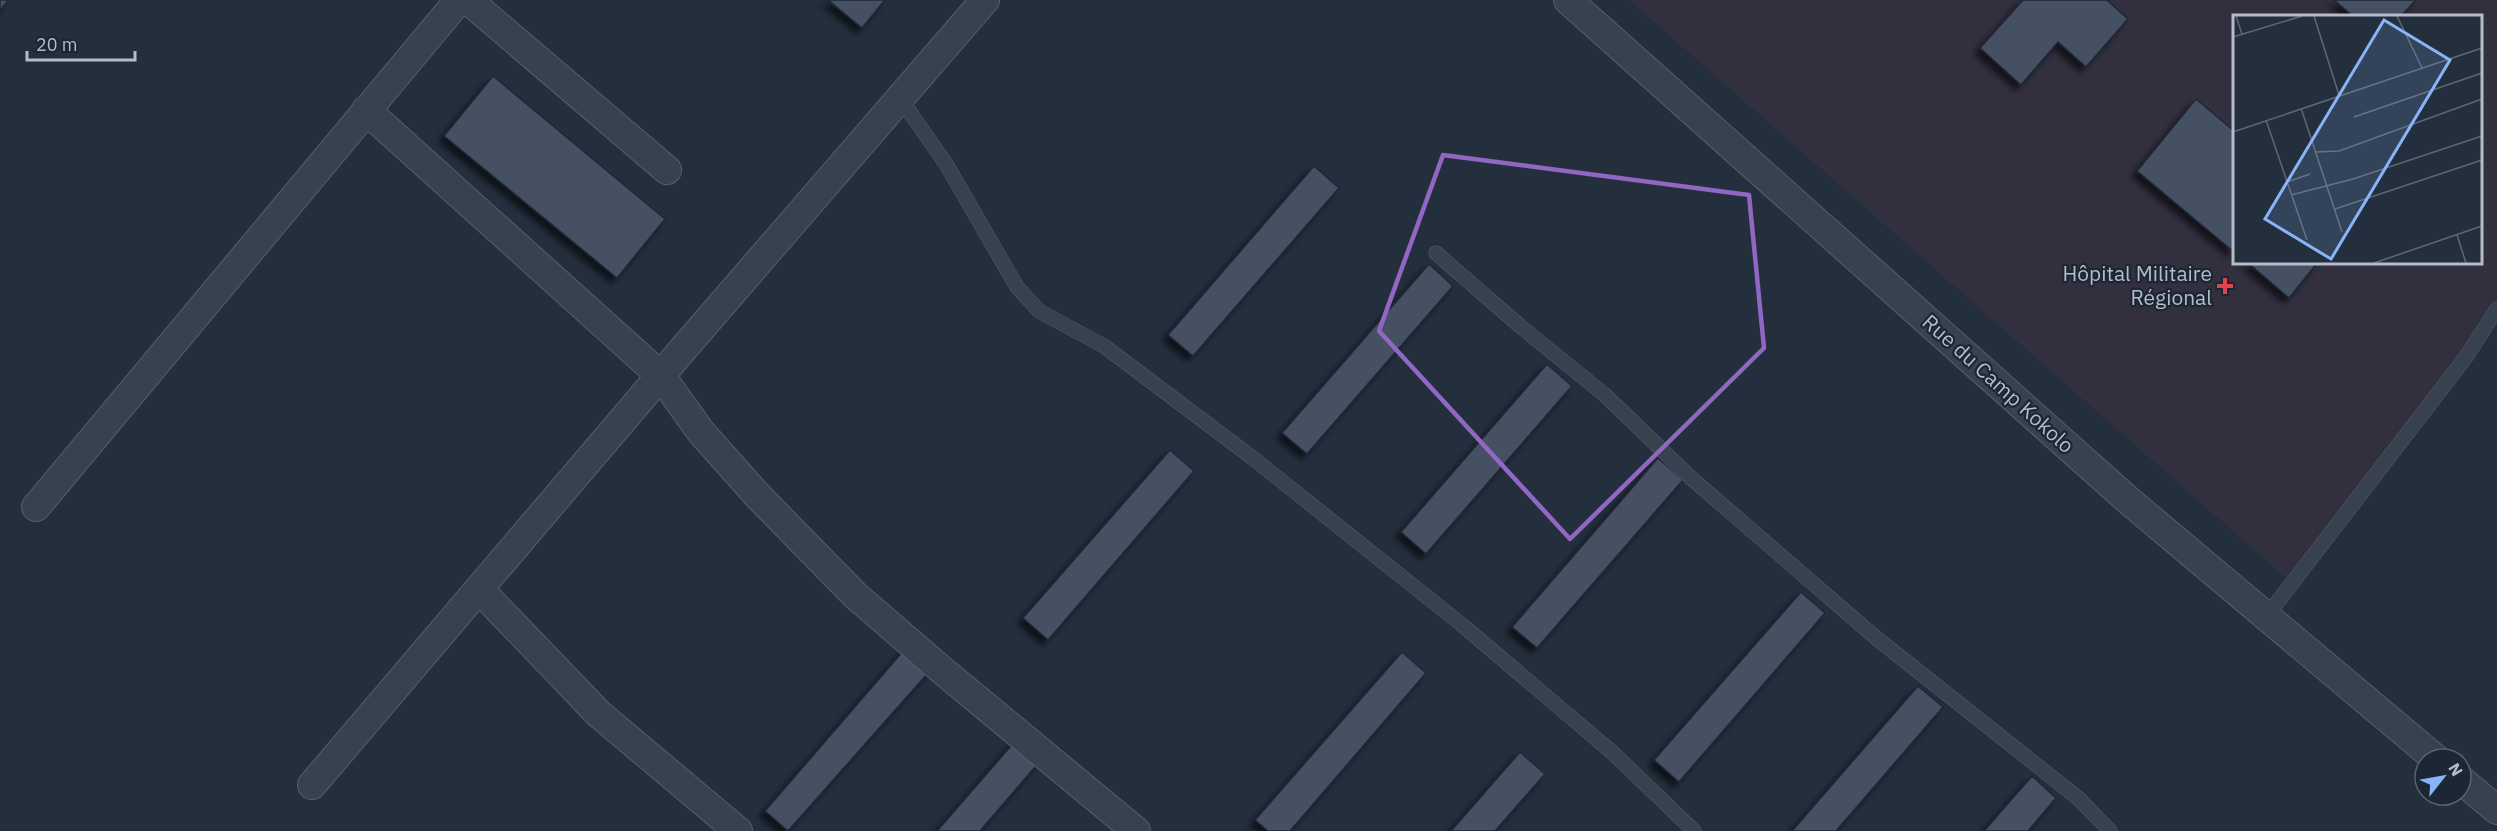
<svg xmlns="http://www.w3.org/2000/svg" width="2497" height="831" viewBox="0 0 2497 831" font-family="'IBM Plex Sans',sans-serif">
<style>
.medical{fill:#32303f;fill-rule:evenodd}
.building{fill:#455162;stroke:#1f2835;stroke-width:1.5;filter:url(#shadow)}
.lines{fill:none;stroke-linecap:round;stroke-linejoin:round}
.lane-casing{stroke:#565f6c;stroke-width:15}
.street-casing{stroke:#565f6c;stroke-width:30}
.lane{stroke:#38414e;stroke-width:14}
.street{stroke:#38414e;stroke-width:28}
.marked{fill:none;stroke:#9266c3;stroke-width:4.5;stroke-linejoin:round}
.health-dot{fill:#e0444e;stroke:#1d2633;stroke-width:2}
.labels{text-anchor:middle;stroke-width:4.5;stroke-linejoin:round;paint-order:stroke}
.poi-label{font-size:21px;fill:#b4bcc9;stroke:#1d2633;text-anchor:end}
.street-label{font-size:21px;fill:#b4bcc9;stroke:#1d2633}
.inset-road{fill:none;stroke:#5e6776;stroke-width:1.5}
.view{fill:#8ab4f8;fill-opacity:0.15;stroke:#8ab4f8;stroke-width:3}
.inset-edge{fill:none;stroke:#b4bcc9;stroke-width:3}
</style>
<defs>
<filter id="shadow"><feDropShadow dx="-5.5" dy="5.5" stdDeviation="3" flood-color="#0009"/></filter>
</defs>
<rect width="100%" height="100%" fill="#242f3e"/>
<path class="medical" d="M1629,0H2497V309L2292,583ZM2234,16H2480V262H2234Z"/>
<path class="building" d="M0,0H9L0,10Z
M828,0H885L862,28Z
M2023,0H2107L2128,19L2086,67L2058,42L2021,85L1980,48Z
M2334,0H2416L2401,16H2353Z
M493,76L665,219L617,278L444,136Z
M2196,99L2234,131V252L2137,171Z
M1314,166L1339,188L1193,356L1168,335Z
M2247,262H2318L2289,298Z
M1429,264L1453,286L1307,454L1282,433Z
M1547,364L1572,386L1426,554L1401,532Z
M1170,450L1194,471L1048,640L1023,618Z
M1658,458L1683,480L1537,648L1512,627Z
M1801,592L1825,613L1679,782L1654,760Z
M911,642L936,664L788,831L765,811Z
M1402,652L1426,673L1290,831H1268L1255,820Z
M1918,686L1943,707L1836,831H1792Z
M1024,731L1048,752L980,831H937Z
M1520,752L1545,774L1495,831H1451Z
M2032,776L2056,798L2028,831H1984Z"/>
<g class="lines">
<defs>
<path id="lane" d="M900,98L946,164L1017,287L1039,311L1104,346L1254,459L1461,624L1613,753L1694,831
M1436,253L1520,326L1605,395L1691,478L1875,637L2078,798L2110,831
M2266,617L2466,357L2497,309"/>
<path id="street" d="M468,0L667,170
M1568,0L2128,500L2436,759
M366,110L661,376L701,432L758,496L856,596L943,671L1136,831
M36,507L459,0
M479,589L599,714L738,831
M2461,780L2497,810
M312,785L684,348L985,0"/>
</defs>
<use href="#lane" class="lane-casing"/>
<use href="#street" class="street-casing"/>
<use href="#lane" class="lane"/>
<use href="#street" class="street"/>
</g>
<path class="marked" d="M1443,155L1749,195L1764,348L1570,539L1379,331Z"/>
<path class="health-dot" d="M2222 277h6v6h6v6h-6v6h-6v-6h-6v-6h6z"/>
<g class="labels">
<g class="poi-label">
<text x="2212" y="281">Hôpital Militaire<tspan x="2212" dy="24">Régional</tspan></text>
</g>
<g class="street-label">
<text transform="translate(1998 384) rotate(42)" y="7">Rue du Camp Kokolo</text>
</g>
</g>
<g transform="translate(2233 15)">
<rect width="249" height="249" fill="#242f3e"/>
<path class="inset-road" d="M3,1L9,19M81,1L106,80M164,1L189,53M0,22L69,1M68,93L109,217M121,102L249,58M33,105L74,225M0,117L249,33M83,137L106,136L249,84M54,167L77,159M58,180L120,164L249,121M102,194L249,145M224,220L233,248M141,248L249,211"/>
<path class="view" d="M151,5L217,45L98,244L32,204Z"/>
<rect width="249" height="249" class="inset-edge"/>
</g>
<g transform="translate(2443 777) rotate(59)"><circle r="28" fill="#1d2633" stroke="#59626f" stroke-width="1.5"/>
<path d="M0-4.5L10 22L0 15L-10 22Z" fill="#8ab4f8"/>
<text y="-9" font-size="16" font-weight="bold" text-anchor="middle" fill="#b4bcc9">N</text>
</g>
<path d="M27 51v9h108v-9" fill="none" stroke="#b4bcc9" stroke-width="3"/>
<text x="36" y="51" font-size="18" fill="#b4bcc9" stroke="#1d2633" stroke-width="4.5" paint-order="stroke">20 m</text>
</svg>
